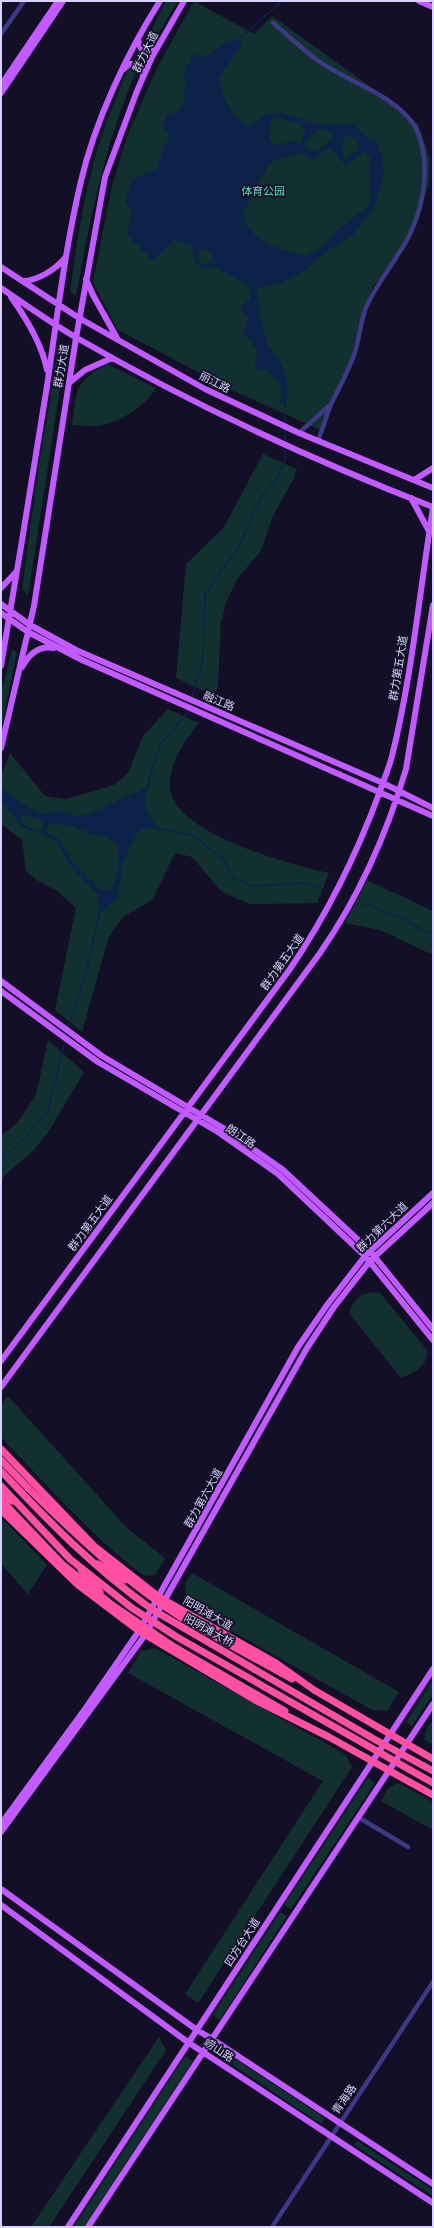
<svg xmlns="http://www.w3.org/2000/svg" width="434" height="2228" viewBox="0 0 434 2228" font-family="Karla,'Noto Sans SC',sans-serif">
<style>
.green{fill:#12302f}
.water{fill:#0c2248;fill-rule:evenodd}
.lines{fill:none;stroke-linecap:round;stroke-linejoin:round}
.stream{stroke:#0c2248;stroke-width:1.5}
.minor{stroke:#3d3a85;stroke-width:4.5}
.major{stroke:#c25bff;stroke-width:6}
.highway{stroke:#ff4fa3;stroke-width:7}
.highway-bridge{stroke:#ff4fa3;stroke-width:7}
.labels{text-anchor:middle;stroke-width:3.5;stroke-linejoin:round;paint-order:stroke}
.street-label{font-size:11px;fill:#d9d4ff;stroke:#130f26}
.park-label{font-size:11px;fill:#5fe0c0;stroke:#130f26}
</style>
<rect width="100%" height="100%" fill="#130f26"/>
<path class="green" d="M166,1H178L151,46L149,49L146,48L145,43Z
M194,1L254,34L272,16L400,108L418,124L430,158L429,184L417,219L399,256L374,285L363,309L351,358L323,431L236,392L118,330L93,282L111,190L127,136L157,68Z
M139,50L147,55L142,65L134,61Z
M131,66L137,70C105,142 90,219 76,296L70,292C79,225 89,159 117,96C121,87 124,74 131,66Z
M59,347L66,350L28,596L22,589L38,472Z
M107,364L156,388C143,408 121,422 97,426C90,427 80,425 72,425C77,389 74,383 107,364Z
M263,454L297,469L294,478L272,518L261,551L237,579L227,600L221,622L218,687L214,696L176,678L186,564L224,527Z
M12,649L17,653L1,728V693Z
M168,709L199,723C184,742 168,764 170,789C175,834 292,865 329,873L317,903L249,904L221,891L192,857L175,853L152,900L123,917L109,936L82,1032L55,1010L76,908L57,891L35,879L26,871L22,840L1,824V776L10,753L45,796L66,799L114,785L128,773L143,736Z
M367,880L433,911V955L380,930L345,923Z
M48,1040L84,1072L49,1131L32,1152L6,1174L1,1181V1136L17,1123L36,1095Z
M372,1292L380,1293L427,1350C428,1367 415,1372 401,1378L349,1313C353,1301 359,1294 372,1292Z
M8,1396L127,1528L165,1558L155,1575L144,1576C91,1536 47,1485 1,1437V1404Z
M1,1517L47,1565L28,1594L1,1564Z
M192,1573L399,1692L387,1711L372,1710L187,1606L185,1583Z
M155,1648L345,1754L352,1767L198,2003L185,1994L323,1781L128,1673L141,1651Z
M433,1680V1694L412,1726L406,1722Z
M433,1721V1745L424,1740L427,1727Z
M368,1778L375,1783L291,1909L284,1905Z
M398,1783L433,1802V1830L381,1801L388,1789Z
M280,1912L287,1916L220,2020L213,2015Z
M159,2037L166,2050L49,2227H31Z
M185,2056L193,2061L84,2227H74Z
M231,2056L325,2118L321,2124L227,2061Z
M357,2141L433,2190V2196L354,2145Z"/>
<path class="water" d="M239,39L242,44L219,78C222,95 231,120 249,125L267,114L281,113L317,124L334,123L356,124C360,135 366,137 376,141L384,161H380L382,168H384C382,185 378,200 370,215H368L353,235L324,253L305,271L279,284L258,288C258,306 261,326 268,343C270,348 274,352 277,356C284,368 291,390 285,404L280,403C281,394 283,385 276,378C272,375 269,374 266,370L255,368L257,350L243,331L249,317L240,308L250,299V286C244,282 217,269 214,266L204,269L196,264L193,252L194,246L174,240L153,261L127,235L132,212L125,202L133,179L156,169L169,136L163,127L167,115L179,111L186,98L183,91L187,84L183,77L192,55L206,56L227,41ZM274,117L299,123L306,132L300,142L291,141L275,146L270,139V123ZM323,129L333,132L331,141L316,151L307,149L304,142L316,131ZM346,135L356,139L359,148L346,160C340,150 341,145 346,135ZM330,147L346,166L364,151L371,159L369,176L371,197L366,208L337,230L319,249L304,256C277,246 250,244 243,213L270,162L298,153L314,159ZM204,249L209,250L212,254V260L206,265L200,263L197,259L199,252Z
M149,786C141,807 145,810 158,828L142,829L136,834L122,864L121,879L117,899L99,914L98,894L73,869L57,843L45,835L22,827L10,811L1,803L4,789L27,807L44,814L62,811L75,816L89,814ZM23,814L41,820L44,825L41,832L24,825L20,819ZM49,824L70,825L93,835L107,836L117,844C119,860 120,877 111,891L101,890L75,865L59,839L47,832Z"/>
<g class="lines">
<path class="stream" d="M238,40L282,1
M285,403V423
M285,429V443
M192,698L203,658L205,594L238,548L261,497L276,480L285,460V447
M147,787L161,743L185,716L188,709
M157,828L192,835L224,860L235,879L252,886L305,883L321,888
M362,903L405,919L427,933L433,934
M68,1028L86,973L99,914
M1,1161L31,1131L48,1110L65,1041"/>
<path class="minor" d="M273,23C288,35 302,49 317,60C349,83 391,92 415,126C434,164 423,218 399,253C388,271 376,286 367,305C360,321 360,338 354,355C348,372 339,388 331,404
M1,34L24,1
M299,433L331,404L318,441
M358,1817L408,1847
M272,2227L433,1982"/>
<path class="major" d="M419,1L433,7
M138,39C139,47 142,52 150,53L156,49
M124,69L129,64H134L142,70L143,76
M1,85L58,1
M1,93L63,1
M1,267L79,318L205,389L299,433L433,488
M86,279L93,295L117,338
M22,281C38,281 56,269 66,257
M1,288C26,305 51,323 77,338C191,404 310,459 433,507
M11,297C26,318 42,344 47,370
M69,383L85,370L112,358
M414,480L433,468
M411,498L429,531
M1,588L16,572
M1,604L30,625L76,650L383,783L433,808
M1,613L28,632L82,660L433,816
M1,666C17,573 32,479 47,386C57,318 65,248 81,181C95,121 127,53 160,1
M22,667C29,654 39,645 54,648
M1,748L34,606L76,338L105,177L137,91L152,57L184,1
M1,981L102,1056L223,1128L282,1169L370,1251L433,1329
M1,991L98,1062L218,1132L278,1174L365,1256L433,1340
M1,1361L290,969C328,913 357,854 380,791C384,779 389,768 392,756C412,676 420,589 433,508
M1,1387L320,953C358,898 387,833 406,769L433,605
M1,1824L85,1709L139,1631L298,1347L327,1305L365,1256L433,1193
M1,1832L145,1635L307,1348L334,1307L370,1261L433,1203
M1,1889L197,2030L212,2039L433,2184
M1,1905L189,2043L433,2203
M68,2227L433,1669
M88,2227L433,1704"/>
<path class="highway" d="M1,1449L94,1546L159,1597L276,1663L314,1690L433,1759
M1,1460L28,1488
M1,1493L12,1501
M1,1500L62,1564L112,1605
M1,1510L78,1585L139,1631L255,1700L329,1737L433,1795
M98,1564L125,1580
M81,1570L100,1592
M185,1620L292,1679
M171,1645L285,1711"/>
<path class="highway-bridge" d="M1,1471C49,1522 96,1570 153,1610L374,1739L433,1771
M1,1486L70,1559L132,1608L177,1637L433,1783
M28,1488C77,1536 126,1583 185,1620
M112,1605L171,1645"/>
</g>
<g class="labels">
<g class="street-label">
<text transform="translate(145 52) rotate(-64)" y="4">群力大道</text>
<text transform="translate(61 366) rotate(-81)" y="4">群力大道</text>
<text transform="translate(215 382) rotate(27)" y="4">丽江路</text>
<text transform="translate(398 668) rotate(-81)" y="4">群力第五大道</text>
<text transform="translate(219 701) rotate(23)" y="4">融江路</text>
<text transform="translate(282 962) rotate(-55)" y="4">群力第五大道</text>
<text transform="translate(241 1136) rotate(34)" y="4">朗江路</text>
<text transform="translate(90 1223) rotate(-54)" y="4">群力第五大道</text>
<text transform="translate(382 1227) rotate(-44)" y="4">群力第六大道</text>
<text transform="translate(203 1498) rotate(-61)" y="4">群力第六大道</text>
<text transform="translate(208 1613) rotate(30)" y="4">阳明滩大道</text>
<text transform="translate(209 1630) rotate(29)" y="4">阳明滩大桥</text>
<text transform="translate(242 1942) rotate(-57)" y="4">四方台大道</text>
<text transform="translate(219 2050) rotate(33)" y="4">崂山路</text>
<text transform="translate(344 2099) rotate(-56)" y="4">青海路</text>
</g>
<g class="park-label">
<text x="263" y="195">体育公园</text>
</g>
</g>
<rect width="434" height="2228" fill="none" stroke="#d9d4ff" stroke-width="4"/>
</svg>
